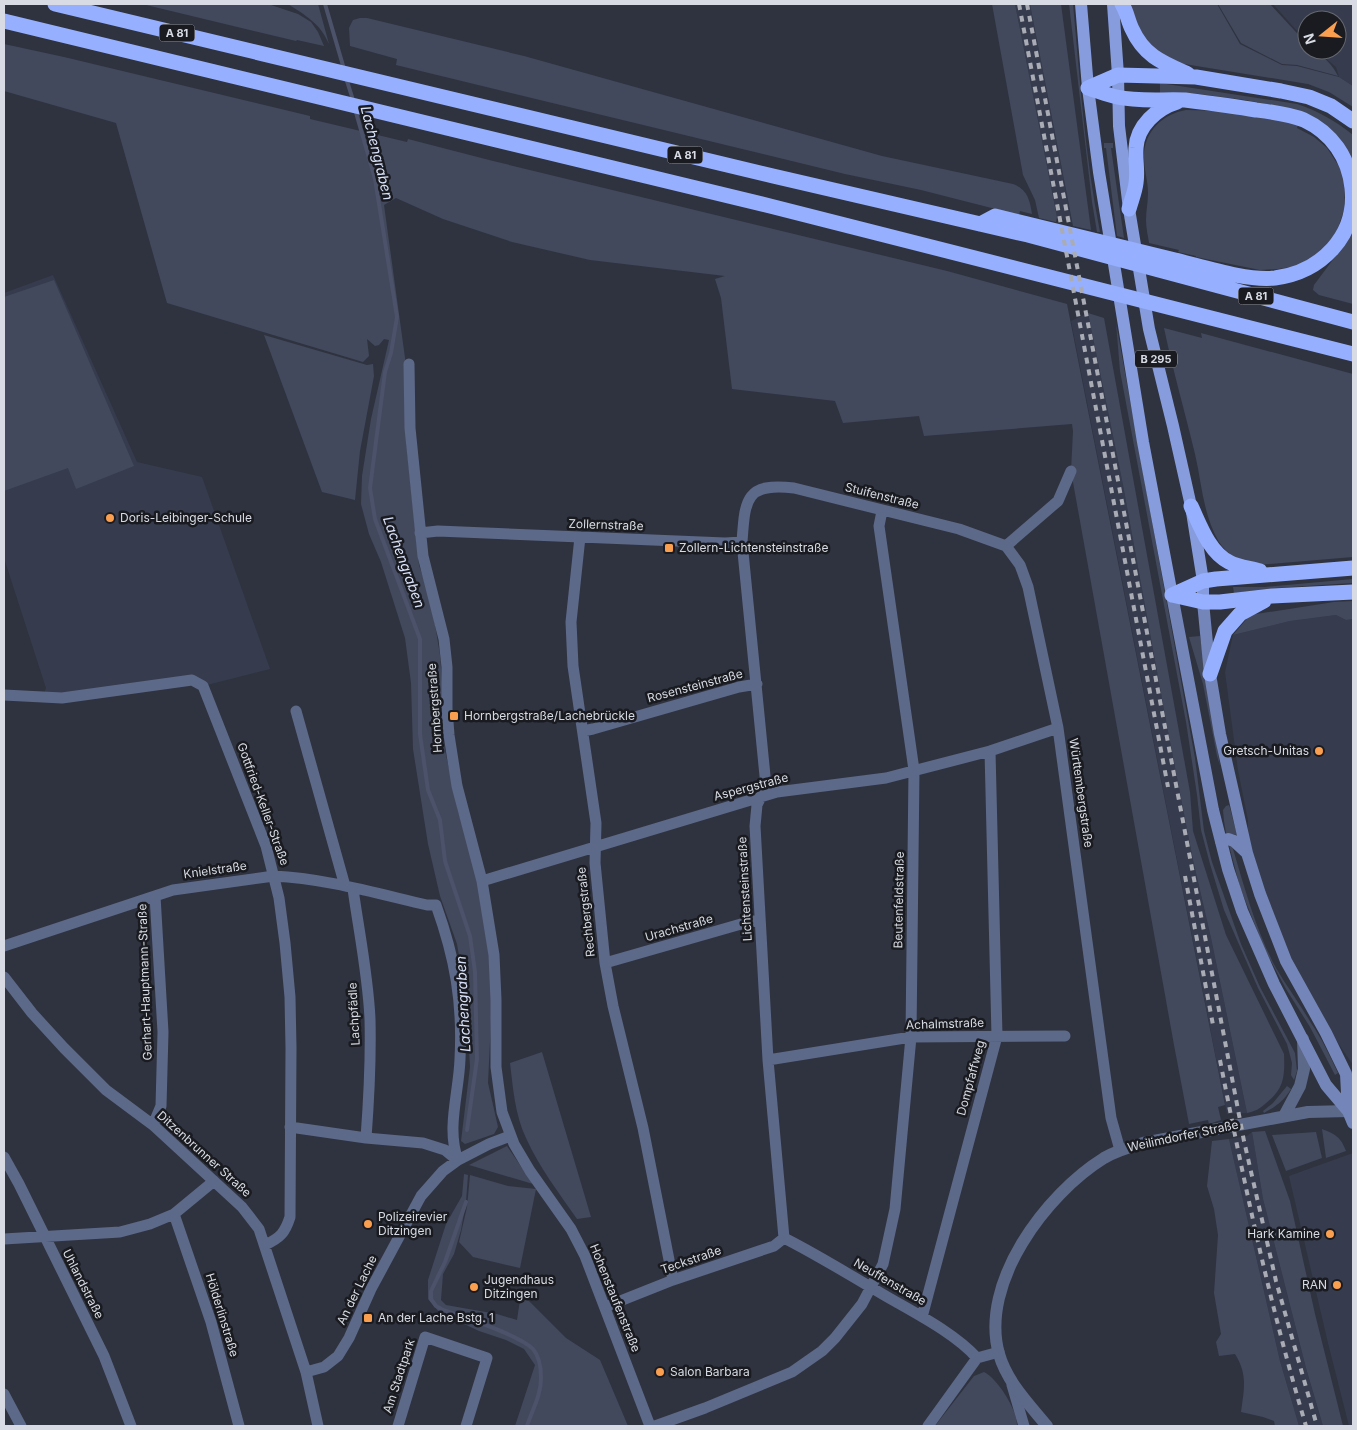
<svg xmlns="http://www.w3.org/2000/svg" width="1357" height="1430" viewBox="0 0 1357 1430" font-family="Inter,sans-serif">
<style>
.built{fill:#363c4e}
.green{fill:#42495d}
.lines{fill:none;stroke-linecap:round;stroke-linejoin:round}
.stream{stroke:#4c5269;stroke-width:4}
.minor{stroke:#5d6989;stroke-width:11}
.tertiary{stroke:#5d6989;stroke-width:12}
.secondary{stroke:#7486b9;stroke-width:12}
.primary{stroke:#869cdd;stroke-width:12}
.motorway{stroke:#96b0ff;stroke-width:15}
.rail{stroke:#a9acb5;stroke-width:4;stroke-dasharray:6 6;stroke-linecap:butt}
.poi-dot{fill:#fa9f4f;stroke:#191b20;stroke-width:2}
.labels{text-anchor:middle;stroke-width:5;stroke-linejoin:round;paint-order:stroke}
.shield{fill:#191b20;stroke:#9fa1a8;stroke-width:1}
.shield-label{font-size:11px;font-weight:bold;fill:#d8dbe3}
.street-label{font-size:12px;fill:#d8dbe3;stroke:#191b20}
.poi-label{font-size:12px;fill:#d8dbe3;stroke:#191b20;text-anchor:start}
.water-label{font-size:14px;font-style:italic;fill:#d9e2fa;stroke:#191b20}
</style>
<rect width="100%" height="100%" fill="#2f333f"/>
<path class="built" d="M1015,4H1030L1072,223L1057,217Z
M1273,4H1353V86L1339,77L1336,67L1316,50H1337V20H1307V42Z
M53,275L137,462L202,477L270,669L203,686L197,682L43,696L46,688L4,558V293Z
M1088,313L1123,485L1167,726L1193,860L1211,938L1247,1113L1227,1114L1071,321Z
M1336,615L1346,620L1353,619V1065L1296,981L1247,853L1248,820L1238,770L1225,672L1233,635L1290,621Z
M1252,1132L1263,1199L1306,1368L1323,1426H1299L1280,1361L1229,1139L1247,1136Z
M1353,1153V1426H1349L1328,1343L1289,1176Z"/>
<path class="green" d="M142,4H268L298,14L311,22L318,32L324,46L297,40L296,41Z
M288,4H318L329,44C320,23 306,16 288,4Z
M992,4H1015L1057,217L1056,222L1039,218L1035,200L1023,175Z
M1030,4H1061L1091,230L1073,226Z
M1069,4H1073C1080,80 1085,157 1100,232H1097L1092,202Z
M1130,4H1217L1240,44L1282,65L1297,66L1339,77L1353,86V107L1329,92L1308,84L1178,63L1149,46L1138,26Z
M1218,4H1270L1307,44V50C1319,50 1333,65 1338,76L1297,65L1282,64L1241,43Z
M360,18H367L524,56L882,156L1013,184C1027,189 1030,200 1032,214L1020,211L1019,215L921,190L845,174L396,65L397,59L350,46L349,28L353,20Z
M4,44L64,57L310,116V119L407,142L408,139L493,161L947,271L1067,304L1225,1105L1218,1107L1221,1120L1209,1124L1208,1120L1189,1124L1174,1045L1071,471L1073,431L1072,424L924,436L919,416L843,423L835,401L732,389L721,298L715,279L725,276L590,260L512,242L443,219L396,198L384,205L406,365V440L419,565L431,600L440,655L443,696L442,736L458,811L478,879L493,980L488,1083L498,1127L494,1134L465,1144L461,1141L470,1067L466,996L457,944L440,896L428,844L413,749L411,683L405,638L381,562L369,534L361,504L362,476L371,419L389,340L384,339L379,345L375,346L367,339L369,356L363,362L167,303L116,123L4,91Z
M1160,83L1297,104C1318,111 1336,121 1353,135V161L1344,145L1282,107L1245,100L1191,93H1160Z
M1186,110C1217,110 1269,115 1298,125L1297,128L1314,137L1327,148L1342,171L1345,185L1344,210L1337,231L1327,247L1298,266L1278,269L1260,270L1196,257V256L1178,252L1179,250L1149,243C1148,236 1146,228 1146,220C1146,211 1148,202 1148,193C1148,181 1144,170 1144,158C1143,133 1162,114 1186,110Z
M1104,143H1113V148H1111L1124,238L1117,236L1106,148H1104Z
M1353,229V304L1319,295L1313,290L1314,285L1344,245Z
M54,280L134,466L76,489L68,468L4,491V297Z
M1088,313L1104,318L1190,792L1193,831L1226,935L1284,1054C1285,1077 1284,1089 1265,1104C1259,1109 1256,1111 1247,1113L1211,938L1193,860L1167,726L1123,485Z
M1116,323L1195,758L1204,831L1212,862L1241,944L1260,987L1295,1053L1297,1071L1294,1080L1291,1075L1292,1063L1287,1044L1258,988L1224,910L1210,864L1201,830L1197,795L1186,722L1120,371Z
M1164,328L1202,338L1201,333L1353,374V557L1257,565C1242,562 1227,555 1219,542C1203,515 1202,484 1195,454C1185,412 1173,371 1164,328Z
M264,335L367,365L373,364L374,376L360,451L355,500L322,492Z
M1353,579V583L1275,588L1234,593L1233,587H1265Z
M1353,601V619L1346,620L1336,615L1290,621L1233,635L1250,615L1334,602Z
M1200,636L1220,766L1217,756L1203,684L1189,637Z
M1229,805L1230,808L1237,835L1226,833L1224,821L1223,810L1226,806Z
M1230,844L1233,849C1245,889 1256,931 1276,968C1287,987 1300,1004 1311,1023C1322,1039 1330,1056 1338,1073L1335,1075L1310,1027L1286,989L1264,948L1240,887L1229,845Z
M542,1052L591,1217L577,1219C559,1193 539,1167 526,1138C515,1115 513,1088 510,1063Z
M1287,1086L1291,1089C1284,1101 1275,1107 1264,1113L1263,1111L1273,1103Z
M1322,1129C1335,1134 1341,1137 1346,1151L1326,1158Z
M1265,1131L1290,1201L1315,1314L1343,1426H1323L1306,1368L1263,1199L1252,1132Z
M1316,1132L1322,1158L1286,1171L1272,1135Z
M1229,1139L1280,1361L1299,1426H1275L1274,1421L1263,1417L1241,1412C1244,1389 1248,1375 1235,1354L1219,1356L1216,1342L1221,1334L1214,1293L1218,1235L1214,1209L1207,1186L1212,1141Z
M507,1146L533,1184L469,1165Z
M464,1174L468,1175L466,1202L461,1230L454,1254L443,1274L441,1300L446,1305L497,1314L517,1320L521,1293L566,1338L600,1360L628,1426H515L535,1365L524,1349L506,1340L479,1331L439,1312L428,1299V1280L446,1224L462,1196Z
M470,1175L508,1186L536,1189L520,1268L473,1257L459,1242L467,1207Z
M984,1372C998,1379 1018,1411 1017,1426H935L974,1376Z"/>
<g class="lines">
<path class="stream" d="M325,4L344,69
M346,78L353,100
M355,109L375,179L397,317L391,353L385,372L370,488L375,519L420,639V734L428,790L440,820L445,861L470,936L475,972L477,1059L467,1130
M466,1202L445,1262L431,1291V1299L436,1306L443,1310C463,1317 520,1335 533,1349C539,1356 541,1368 541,1378C541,1396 532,1410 527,1426"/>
<path class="minor" d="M409,364L410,428L423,556L444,639L447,667V709L449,735L457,786L482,881L494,955L496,1000V1067L502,1112L514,1144L530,1171L571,1229L585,1256L650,1426
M420,533L438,531L725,543L742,542
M580,537L571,622L573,666L596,823L595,863L605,963L613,1006L643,1128L673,1280
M1006,546L1020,565L1028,587L1058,728L1111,1118L1120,1150
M1006,546L1058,501L1071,471
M4,695L62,698L192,680L203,686L205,691L266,846L279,898L285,943L290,997L291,1048L290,1217C285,1233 280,1238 265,1245
M296,711L345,886
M583,731L593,729L739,687L757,684
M482,881L777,792L886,778L990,751L1058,728
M353,889C359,932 368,975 370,1019C371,1059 369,1098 366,1138L423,1143L445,1150L457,1160
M4,946L173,890L274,876C323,878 379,894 427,905H436C455,958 463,1002 460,1059C459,1092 446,1129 458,1160
M605,963L748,922L760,920
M4,977L32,1013L64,1048L106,1090L153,1125L242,1207L259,1229L306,1372L318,1426
M768,1060L911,1037L1065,1036
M153,1125L161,1106L163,1032L155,896
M290,1127L366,1138
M4,1157L19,1184L104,1356L131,1426
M174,1214L211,1322L239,1426
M784,1238L768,1060L755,826L757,805L766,786L742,542C745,500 745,482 794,488L959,529L1006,546
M784,1238C818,1255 851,1276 884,1295C913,1312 955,1333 977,1358
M4,1239L120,1232L150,1224L174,1214L214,1181
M605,1307L673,1280L774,1246L784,1238
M922,1317L997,1036L990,751
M306,1372L324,1367L338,1356L349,1338L371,1289L421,1196L443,1171L458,1160L489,1144L510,1136
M1012,1385L1024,1426
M4,1394L21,1426
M398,1426L425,1337L487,1358L466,1426
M655,1426L705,1408L792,1372L822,1351L835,1338L862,1304L883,1264L895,1209L911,1037L914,770L879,526L882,511
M928,1426L977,1358L999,1352"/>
<path class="tertiary" d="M1284,1116L1300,1086L1304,1069L1303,1039
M1047,1426C1029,1404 1007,1382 999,1354C979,1283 1046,1194 1104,1158C1116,1151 1129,1147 1143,1143L1308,1112L1348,1111"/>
<path class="secondary" d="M1172,595L1213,810L1228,869L1242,911L1274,984L1326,1085L1348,1111
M1203,602L1210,674L1220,734L1247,853L1260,894L1286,961L1326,1033L1346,1074L1348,1111L1353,1123
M1221,842L1228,839L1234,841L1247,853"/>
<path class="primary" d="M1081,4L1088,88L1099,172L1143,442L1172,595
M1113,4L1118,75L1119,126L1129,209L1149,329L1173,426L1191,506L1203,581V602"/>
<path class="motorway" d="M55,4L773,176L1028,235L1353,322
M1122,4C1127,12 1128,21 1132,29C1144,56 1163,63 1188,74
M4,21L770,206L1353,354
M1088,88L1118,75L1196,77L1281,91L1309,97L1331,106L1353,121
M1129,209C1131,201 1135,192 1136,183C1138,171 1135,160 1136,148C1137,126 1157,108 1177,102
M980,224L995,216C1055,231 1115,245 1175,260C1204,267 1246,281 1275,278C1321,272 1357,236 1352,188C1349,158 1332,133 1304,120C1289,114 1272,112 1256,110C1233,106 1209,103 1185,100C1163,99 1139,102 1117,97C1107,95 1098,91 1088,88
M1191,506C1200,525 1209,552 1229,562C1238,567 1250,568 1260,571
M1172,595L1203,581L1216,579L1353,568
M1172,595L1203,602H1220L1272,596L1353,592
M1210,674L1225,631L1240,614L1264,601"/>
<path class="rail" d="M1019,4L1168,787
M1027,4L1244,1141L1276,1281L1317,1426
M1185,876L1213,1025
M1220,1060C1244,1183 1270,1306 1306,1426"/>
</g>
<g class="poi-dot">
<circle cx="110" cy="518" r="5"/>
<rect x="664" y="543" width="10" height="10" rx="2.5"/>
<rect x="449" y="711" width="10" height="10" rx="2.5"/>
<circle cx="1319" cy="751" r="5"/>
<circle cx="368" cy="1224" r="5"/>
<circle cx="1330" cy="1234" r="5"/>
<circle cx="1337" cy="1285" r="5"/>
<circle cx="474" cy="1287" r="5"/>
<rect x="363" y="1313" width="10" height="10" rx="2.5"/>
<circle cx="660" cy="1372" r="5"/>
</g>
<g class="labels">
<g class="shield">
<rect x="159.5" y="24.5" width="35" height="17" rx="4"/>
<rect x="667.5" y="146.5" width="35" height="17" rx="4"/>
<rect x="1238.5" y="287.5" width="35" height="17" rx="4"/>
<rect x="1135" y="350.5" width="42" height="17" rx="4"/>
</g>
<g class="shield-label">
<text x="177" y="37">A 81</text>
<text x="685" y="159">A 81</text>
<text x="1256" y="300">A 81</text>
<text x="1156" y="363">B 295</text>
</g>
<g class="street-label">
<text transform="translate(882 496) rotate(14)" y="4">Stuifenstraße</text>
<text transform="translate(606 525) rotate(2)" y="4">Zollernstraße</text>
<text transform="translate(695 686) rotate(-15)" y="4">Rosensteinstraße</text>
<text transform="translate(435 708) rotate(-94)" y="4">Hornbergstraße</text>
<text transform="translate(751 787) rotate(-15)" y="4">Aspergstraße</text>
<text transform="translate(1081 793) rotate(82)" y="4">Württembergstraße</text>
<text transform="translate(263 804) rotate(70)" y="4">Gottfried-Keller-Straße</text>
<text transform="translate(215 870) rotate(-8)" y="4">Knielstraße</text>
<text transform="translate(745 889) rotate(-93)" y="4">Lichtensteinstraße</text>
<text transform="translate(899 900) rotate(-89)" y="4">Beutenfeldstraße</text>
<text transform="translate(586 912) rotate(-96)" y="4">Rechbergstraße</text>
<text transform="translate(679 928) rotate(-16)" y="4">Urachstraße</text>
<text transform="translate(145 982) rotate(-92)" y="4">Gerhart-Hauptmann-Straße</text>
<text transform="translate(354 1014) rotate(-93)" y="4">Lachpfädle</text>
<text transform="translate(945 1024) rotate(-2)" y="4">Achalmstraße</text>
<text transform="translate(971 1078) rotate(-75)" y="4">Dompfaffweg</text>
<text transform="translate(1183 1136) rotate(-12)" y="4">Weilimdorfer Straße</text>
<text transform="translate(204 1154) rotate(42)" y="4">Ditzenbrunner Straße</text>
<text transform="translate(691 1260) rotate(-19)" y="4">Teckstraße</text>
<text transform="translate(890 1282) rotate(30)" y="4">Neuffenstraße</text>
<text transform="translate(83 1284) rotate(63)" y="4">Uhlandstraße</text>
<text transform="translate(357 1290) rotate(-64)" y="4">An der Lache</text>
<text transform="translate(615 1298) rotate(68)" y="4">Hohenstaufenstraße</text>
<text transform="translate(222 1315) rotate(73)" y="4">Hölderlinstraße</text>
<text transform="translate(399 1376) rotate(-72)" y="4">Am Stadtpark</text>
</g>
<g class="poi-label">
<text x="120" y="522">Doris-Leibinger-Schule</text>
<text x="679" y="552">Zollern-Lichtensteinstraße</text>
<text x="464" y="720">Hornbergstraße/Lachebrückle</text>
<text x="1309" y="755" text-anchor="end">Gretsch-Unitas</text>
<text x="378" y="1221">Polizeirevier<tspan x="378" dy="14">Ditzingen</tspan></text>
<text x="1320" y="1238" text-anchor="end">Hark Kamine</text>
<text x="484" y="1284">Jugendhaus<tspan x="484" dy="14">Ditzingen</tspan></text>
<text x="1327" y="1289" text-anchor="end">RAN</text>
<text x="378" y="1322">An der Lache Bstg. 1</text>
<text x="670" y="1376">Salon Barbara</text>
</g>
<g class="water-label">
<text transform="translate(377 153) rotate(76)" y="5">Lachengraben</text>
<text transform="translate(404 562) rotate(70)" y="5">Lachengraben</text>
<text transform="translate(463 1004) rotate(-93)" y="5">Lachengraben</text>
</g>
</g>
<rect width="1357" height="1430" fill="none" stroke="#d8dbe3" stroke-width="10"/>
<g transform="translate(1322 35) rotate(253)"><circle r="24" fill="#191b20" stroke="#65686e"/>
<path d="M0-4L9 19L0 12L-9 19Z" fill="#fa9f4f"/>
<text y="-8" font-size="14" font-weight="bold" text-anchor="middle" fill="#d8dbe3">N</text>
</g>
</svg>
